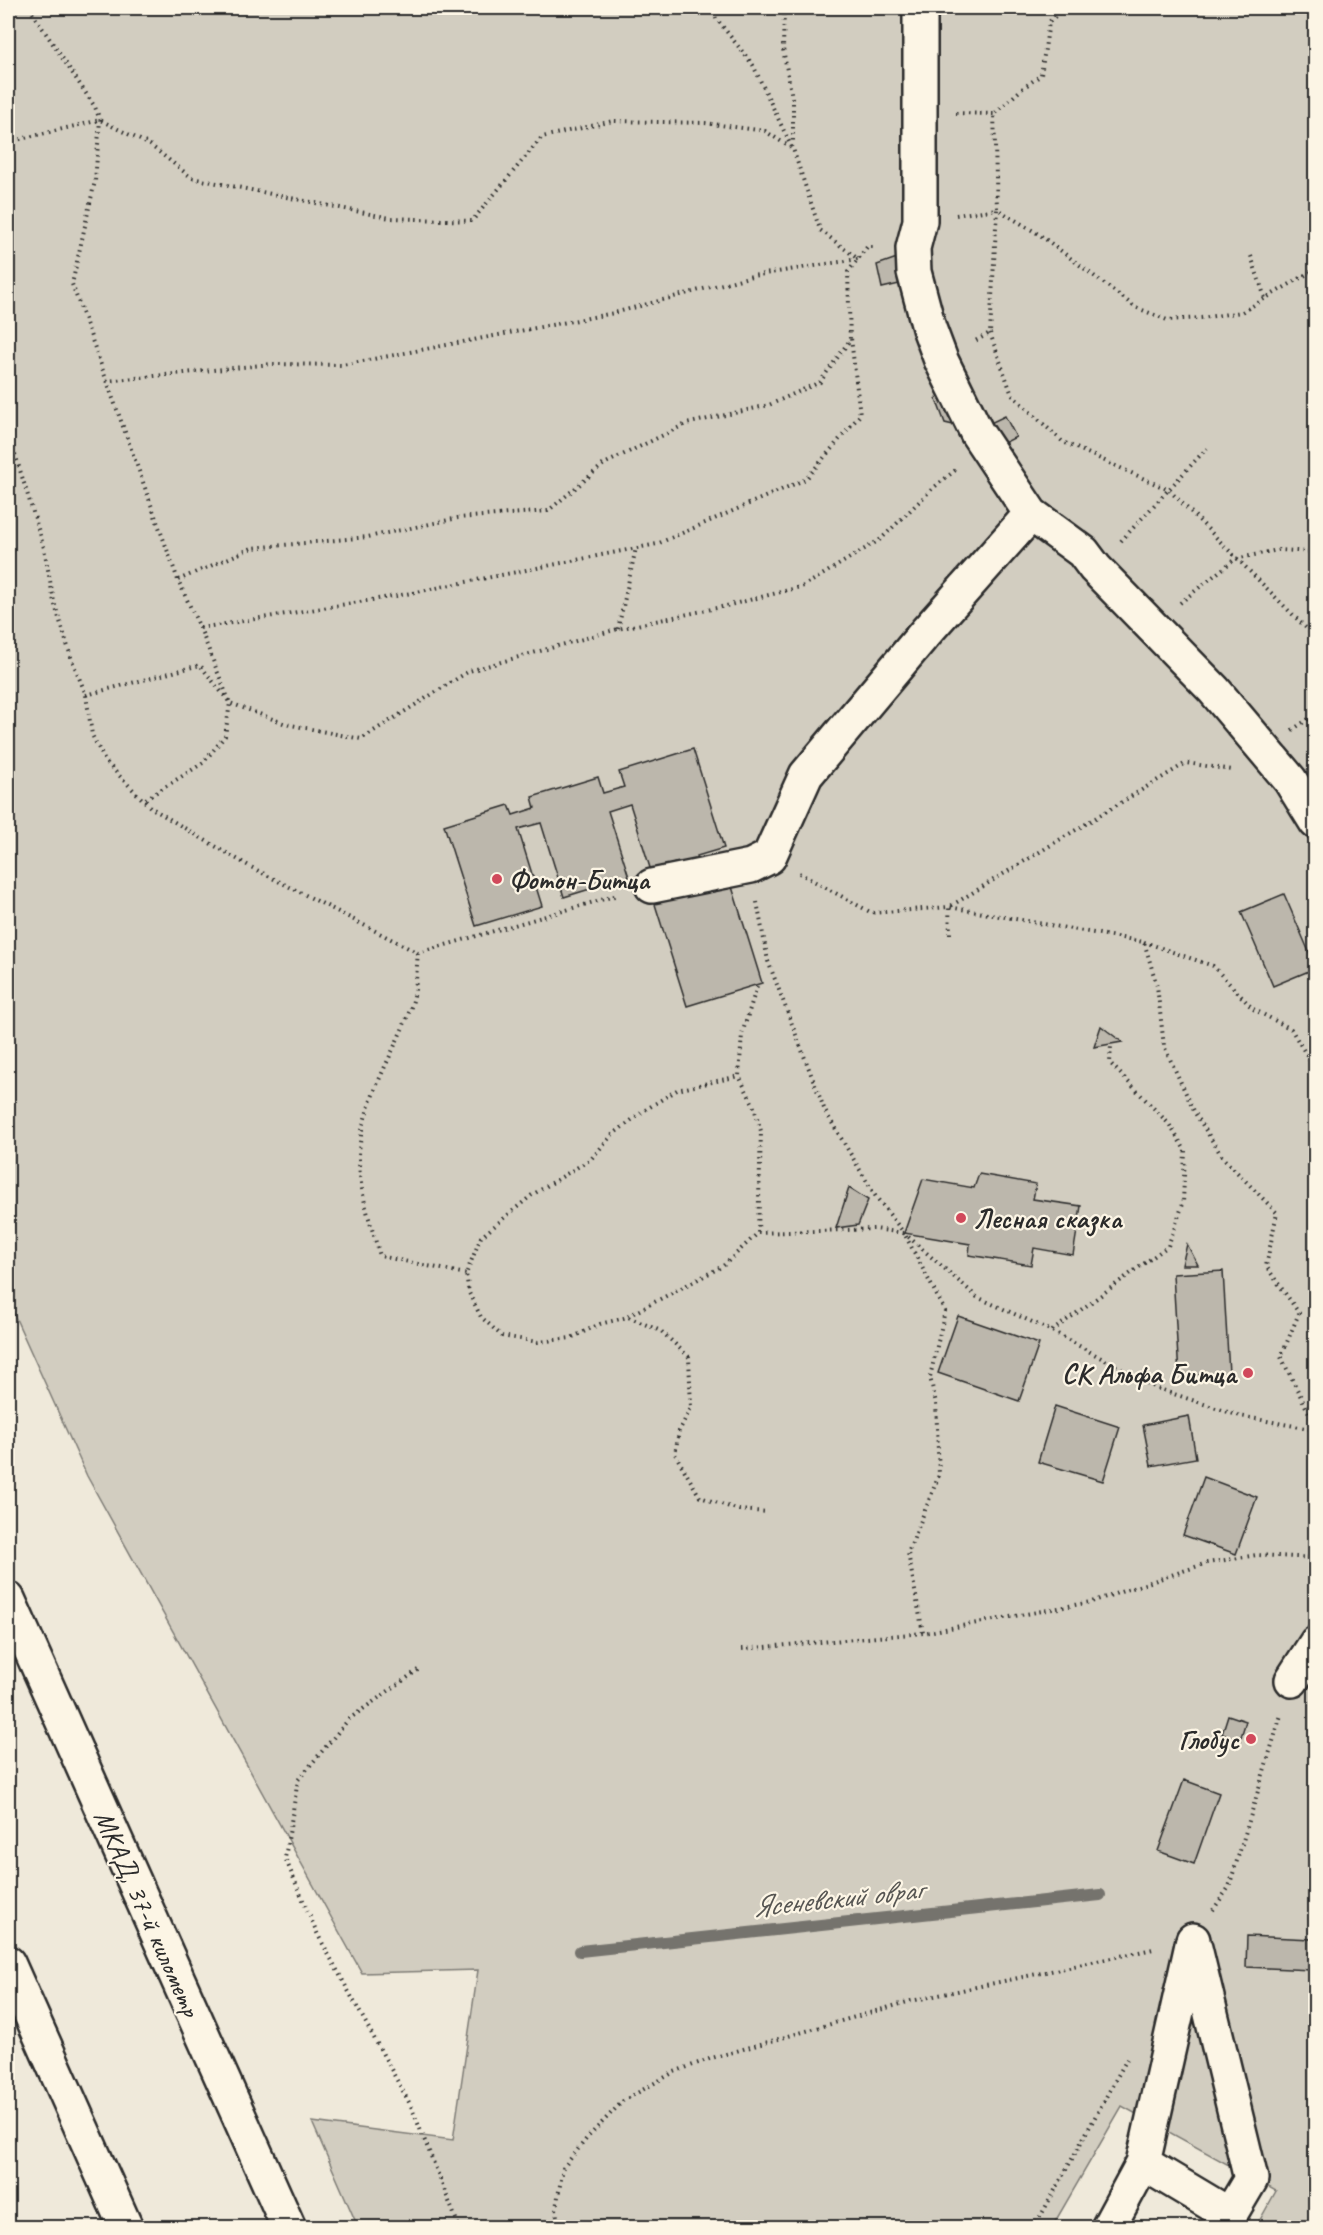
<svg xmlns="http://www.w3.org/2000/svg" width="1323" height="2235" viewBox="0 0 1323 2235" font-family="Caveat,sans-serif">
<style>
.green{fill:#d2cdc0;stroke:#7e7c76;stroke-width:1.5}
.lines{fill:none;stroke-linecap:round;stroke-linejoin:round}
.stream{stroke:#75736d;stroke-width:12}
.building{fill:#bcb7ac;stroke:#2b2b2b;stroke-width:1.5}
.minor-casing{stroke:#2b2b2b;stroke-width:38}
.highway-casing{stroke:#2b2b2b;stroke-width:38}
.path{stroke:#2b2b2b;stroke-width:4;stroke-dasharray:1.5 4.5;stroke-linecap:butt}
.minor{stroke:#fcf5e5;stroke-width:33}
.highway{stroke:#fcf5e5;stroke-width:33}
.poi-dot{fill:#d1495b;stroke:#fcf5e5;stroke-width:2}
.labels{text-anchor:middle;stroke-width:4.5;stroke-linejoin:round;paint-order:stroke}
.poi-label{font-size:28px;font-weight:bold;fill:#2b2b2b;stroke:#fcf5e5;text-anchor:start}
.street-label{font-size:28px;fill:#2b2b2b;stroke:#fcf5e5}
.water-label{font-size:30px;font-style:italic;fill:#565552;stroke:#fcf5e5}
</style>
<rect width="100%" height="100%" fill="#efe9da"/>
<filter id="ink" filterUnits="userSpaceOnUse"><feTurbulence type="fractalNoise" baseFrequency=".0167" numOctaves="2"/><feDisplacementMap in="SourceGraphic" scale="12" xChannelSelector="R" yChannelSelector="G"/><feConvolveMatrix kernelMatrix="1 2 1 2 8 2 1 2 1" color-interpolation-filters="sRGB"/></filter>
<g filter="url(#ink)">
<path class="green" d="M8,8H1315V2227H1256L1276,2191L1122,2106L1052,2227H358L312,2122L453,2140L478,1970L362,1973L87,1476L8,1301Z"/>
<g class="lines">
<path class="stream" d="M580,1951L1100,1895"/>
</g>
<path class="building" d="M908,254V282L882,288L877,265Z
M954,385L970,429L945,423L936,399Z
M1005,416L1016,437L996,447L986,425Z
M693,749L724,848L697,856L706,881L728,874L762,983L687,1006L653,898L683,889L675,863L651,871L630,804L608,811L629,877L564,897L541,823L518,829L542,906L476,926L444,825L509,805L513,815L535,808L532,797L598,777L603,793L624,787L619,772Z
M1284,894L1316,968L1273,986L1241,912Z
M1101,1026L1122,1042L1094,1047Z
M979,1174L1036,1184L1033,1199L1081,1206L1073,1255L1034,1248L1031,1265L969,1255L970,1244L904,1233L923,1179L974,1188Z
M849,1188L868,1200L858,1225L836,1228Z
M1187,1244L1198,1265H1182Z
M1223,1271L1229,1373L1179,1376L1173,1274Z
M958,1316L1039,1344L1019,1401L938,1373Z
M1055,1406L1120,1427L1103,1481L1038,1462Z
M1189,1416L1196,1458L1151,1466L1143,1425Z
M1204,1477L1257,1497L1236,1554L1183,1535Z
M1228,1715L1246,1721L1240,1740L1222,1734Z
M1184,1780L1219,1793L1194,1864L1158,1851Z
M1247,1936L1312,1939L1311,1970L1246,1967Z"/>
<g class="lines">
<defs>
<path id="minor" d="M920,8V221L913,248L914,272L929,328L941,360L977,433L1031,514L1083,552L1095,568L1214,690L1290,780L1316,822
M652,886L751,866L769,857L806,775L926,632L1031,514
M1292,1680L1316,1643
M1193,1940L1143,2163L1230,2215
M1195,1948L1251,2179L1222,2228
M1108,2228L1143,2163"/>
<path id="highway" d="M8,1599L289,2228
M8,1963L126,2228"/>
</defs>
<use href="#minor" class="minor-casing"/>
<use href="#highway" class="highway-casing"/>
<path class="path" d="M29,8L95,107L100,120L95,181L72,284L178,580L200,628L230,703L225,736L203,763L144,800
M708,8L753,65L792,148
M784,8L783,49L793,103V145
M1064,8L1049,22L1041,75L1023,88L994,114L997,209L1040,235L1135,307L1167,320L1201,318L1242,312L1316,269
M8,13L18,8
M956,113L994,114
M8,142L100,120L150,145L192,178L390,218L472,221L542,137L613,121L705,123L765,131L793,149L820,230L858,259
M956,215L997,209L990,333L973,342
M1251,256L1265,298
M990,333L1012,395L1063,442L1169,490L1316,638
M106,381L272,364L342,365L614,313L752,276L858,259
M8,431L44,548L54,602L72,660L86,695L92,735L105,761L150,807L181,826L249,866L418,953L618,895
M1121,541L1207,448
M178,580L252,548L368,537L458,518L548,511L604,464L686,424L769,405L820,382L850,340L848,272L867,247H877
M1180,603L1235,559L1278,550L1316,552
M200,628L396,596L657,544L806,479L860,415L851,338
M618,629L636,548
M86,695L200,665L230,703L286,724L361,739L469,671L618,629L726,606L804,586L881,539L932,489L958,468
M1292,730L1316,714
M799,873L872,913L949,907L1144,942L1157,986L1164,1046L1195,1113L1223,1158L1277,1213L1266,1266L1299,1313L1281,1357L1316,1427
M757,902L768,961L825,1111L876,1197L904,1233L977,1297L1052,1331L1156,1388L1240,1416L1316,1430
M950,934L949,907L1186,763L1233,770
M1144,942L1213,966L1253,1009L1291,1029L1316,1071
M418,953C416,970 417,991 411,1007C394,1055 359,1106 359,1158C359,1192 371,1224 380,1256L466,1274
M757,986L742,1034L739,1076L677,1090L645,1110L612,1135L591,1159L532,1195L481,1237L466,1274L469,1293L481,1317L502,1336L538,1342L571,1338L600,1324L628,1317L661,1331L689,1357L691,1408L679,1431L675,1454L700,1497L739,1510L768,1512
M758,1233L875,1229L904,1233L945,1311L930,1377L936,1403L939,1475L908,1553L923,1633
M628,1316L723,1266L758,1233L761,1131L753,1104L739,1076
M1052,1331L1168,1246L1183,1204L1185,1150L1169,1124L1110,1063L1111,1045
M742,1649L923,1633L1091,1602L1207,1563L1257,1555L1316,1558
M418,1670L349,1719L298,1780L285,1858L318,1935L411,2106L458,2224L468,2228
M1213,1910L1229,1887L1281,1715
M558,2228L556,2208L563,2168L587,2138L623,2101L674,2072L712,2058L911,2001L1153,1949
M1034,2228L1127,2059"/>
<use href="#minor" class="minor"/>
<use href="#highway" class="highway"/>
</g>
</g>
<g class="poi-dot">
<circle cx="497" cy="879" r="6"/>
<circle cx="961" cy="1218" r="6"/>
<circle cx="1248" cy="1373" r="6"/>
<circle cx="1251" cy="1739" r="6"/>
</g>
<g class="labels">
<g class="poi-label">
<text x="509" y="889">Фотон-Битца</text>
<text x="973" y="1228">Лесная сказка</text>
<text x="1236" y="1383" text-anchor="end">СК Альфа Битца</text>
<text x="1239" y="1749" text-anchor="end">Глобус</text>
</g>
<g class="street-label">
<text transform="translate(148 1913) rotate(66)" y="10">МКАД, 37-й километр</text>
</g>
<g class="water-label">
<text transform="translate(837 1898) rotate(-6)" y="10">Ясеневский овраг</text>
</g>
</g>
<rect width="1323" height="2235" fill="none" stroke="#fcf5e5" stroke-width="30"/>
<rect x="15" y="15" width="1293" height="2205" fill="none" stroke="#2b2b2b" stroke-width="2" filter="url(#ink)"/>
</svg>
